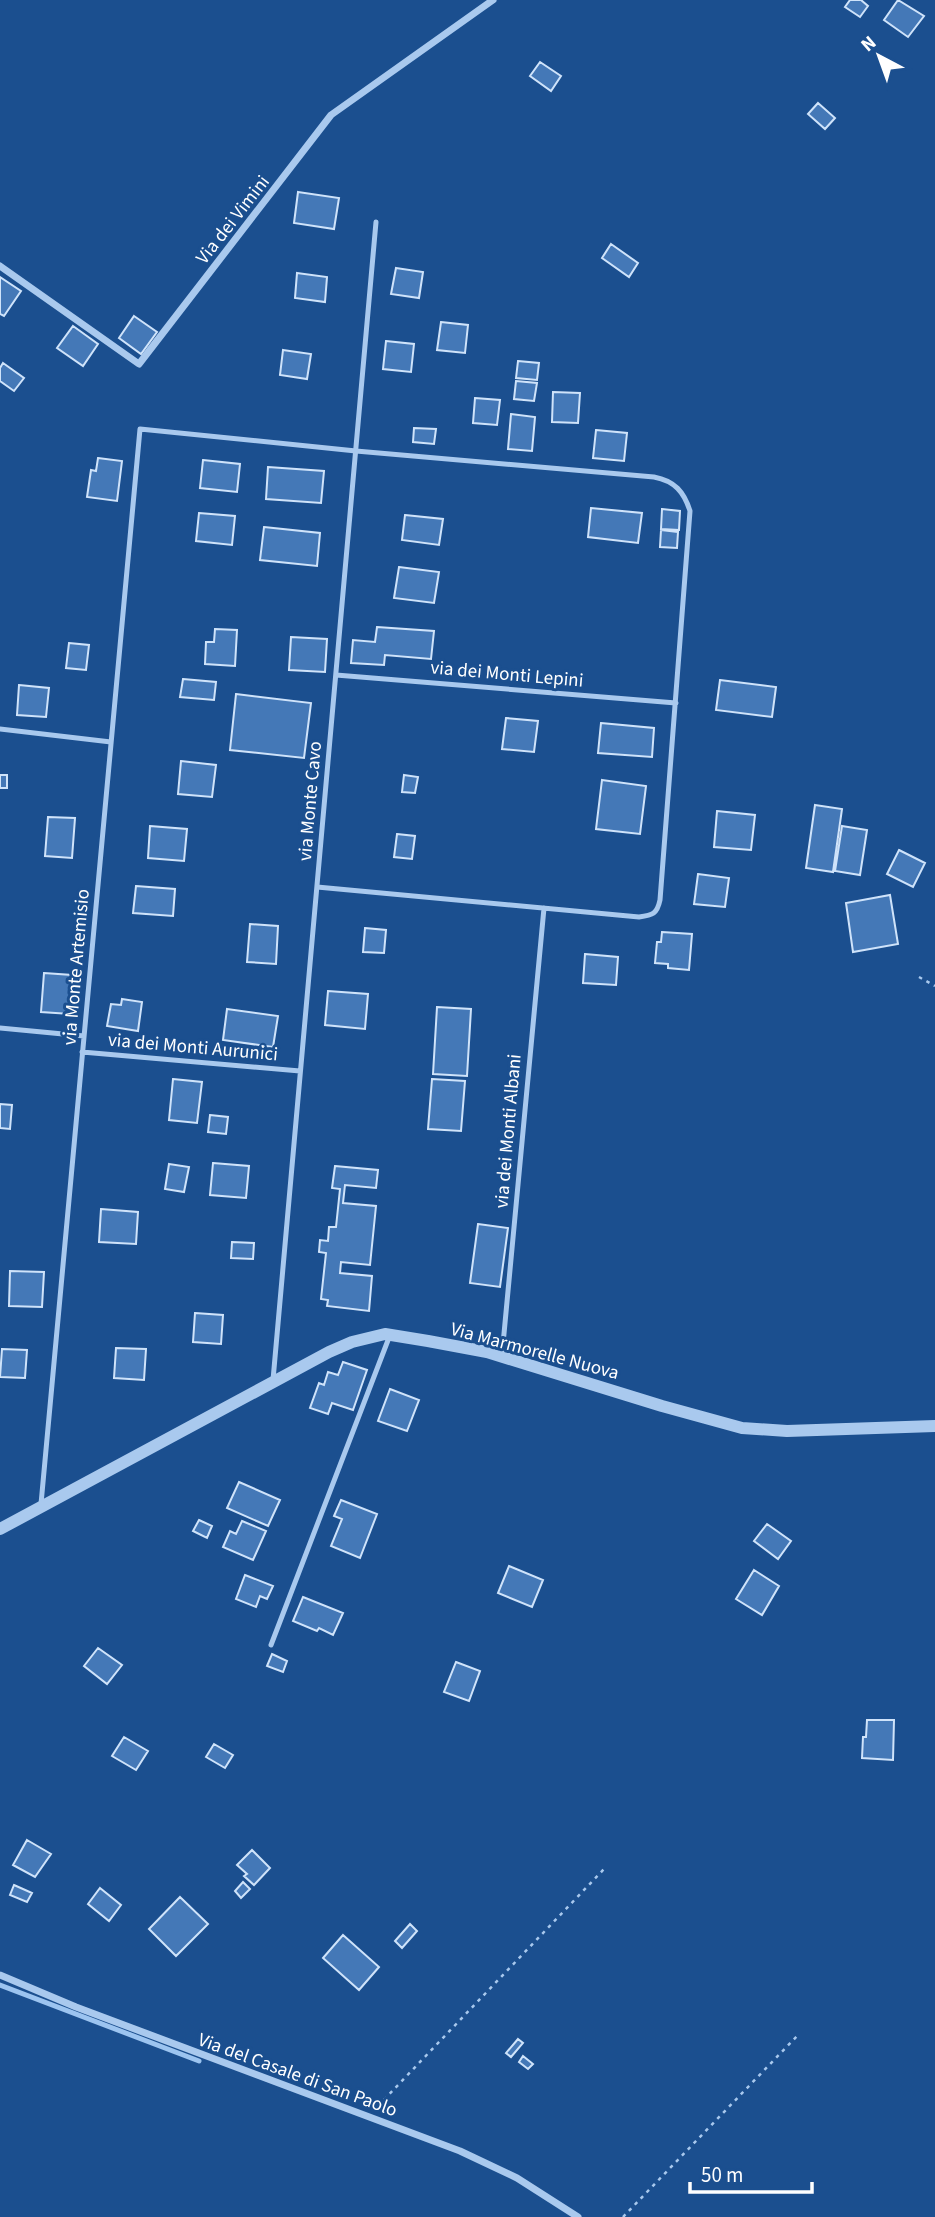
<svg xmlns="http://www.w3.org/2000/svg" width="935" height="2217" viewBox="0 0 935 2217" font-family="'Source Sans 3',sans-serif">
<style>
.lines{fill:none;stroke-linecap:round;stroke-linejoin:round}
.stream{stroke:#9cc4f0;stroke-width:5}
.building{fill:#4478b7;stroke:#cfe3fa;stroke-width:2}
.path{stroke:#a9c9ee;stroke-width:2.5;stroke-dasharray:3.5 5;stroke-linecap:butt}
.service{stroke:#a9c9ee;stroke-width:5}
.minor{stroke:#a9c9ee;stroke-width:7}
.tertiary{stroke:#a9c9ee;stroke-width:12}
.labels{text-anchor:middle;stroke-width:6;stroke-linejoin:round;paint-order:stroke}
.street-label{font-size:19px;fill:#fff;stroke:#1b4f8f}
</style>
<rect width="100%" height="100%" fill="#1b4f8f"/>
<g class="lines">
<path class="stream" d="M0,1985L199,2061"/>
</g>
<path class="building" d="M850,0H861L868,6L860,17L845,7Z
M898,0L924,16L908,37L884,20Z
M540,62L561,76L551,91L530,76Z
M818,103L835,118L825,129L808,114Z
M298,192L339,198L334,229L294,223Z
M611,244L638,263L629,277L602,258Z
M396,268L423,272L419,298L391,294Z
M297,273L327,277L325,302L295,298Z
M0,277L21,291L4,316L0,314Z
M134,316L157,332L141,354L119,338Z
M441,322L468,325L465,353L437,350Z
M73,326L98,344L83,366L57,348Z
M386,341L414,344L411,372L383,369Z
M283,350L311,354L307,379L280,375Z
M518,361L539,363L537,380L516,378Z
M3,363L24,378L14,391L0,381V368Z
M516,381L537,383L534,401L514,399Z
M553,392L580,393L578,423L552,422Z
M475,398L500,400L497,425L473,423Z
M511,414L535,417L532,451L508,449Z
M414,428L436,429L434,444L413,442Z
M596,430L627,433L624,461L593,458Z
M98,458L122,461L117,501L87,497L91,470L96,471Z
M203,460L240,464L237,492L200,488Z
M268,467L324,471L321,503L266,499Z
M591,508L642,513L638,543L588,537Z
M662,509L680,511L679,530L661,529Z
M199,513L235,516L232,545L196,541Z
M405,515L443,519L439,545L402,540Z
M264,527L320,533L317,566L260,560Z
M661,530L678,532L677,548L660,547Z
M399,567L439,572L434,603L394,598Z
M377,627L434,631L431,659L385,655L384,665L351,663L353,640L375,642Z
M215,629L237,630L235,666L205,664L206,642H214Z
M291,637L327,639L325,672L289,670Z
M69,643L89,645L86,670L66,668Z
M183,679L216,682L214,700L180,697Z
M720,680L776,687L772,717L716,710Z
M19,685L49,688L46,717L17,715Z
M236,694L311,703L304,758L230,750Z
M506,718L538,721L534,752L502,749Z
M601,723L654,728L652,757L598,753Z
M181,761L216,765L212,797L178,794Z
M0,775H7V788H0Z
M404,775L418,777L415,793L402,792Z
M602,780L646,786L640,834L596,829Z
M815,805L842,809L833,872L806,868Z
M717,811L755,815L751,850L714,847Z
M48,817L75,818L72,858L45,856Z
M150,826L187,829L184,861L148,858Z
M842,826L867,830L860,875L835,871Z
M397,834L415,836L412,859L394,857Z
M899,850L925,863L913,887L887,874Z
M698,874L729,878L725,907L694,904Z
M136,886L175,889L173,916L133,913Z
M890,895L898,944L853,952L846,903Z
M250,924L278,926L276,964L247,962Z
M365,928L386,930L384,953L363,952Z
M662,932L692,934L689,970L668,968V964L655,963L657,942H661Z
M585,954L618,957L616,985L583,983Z
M44,973L72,975L70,1014L41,1012Z
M328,991L368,994L365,1029L325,1025Z
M122,999L142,1002L138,1031L107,1026L111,1004L121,1005Z
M437,1007L471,1009L467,1076L433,1074Z
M227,1009L278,1016L273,1047L223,1040Z
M173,1079L202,1082L197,1123L169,1120Z
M432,1079L465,1081L461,1131L428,1129Z
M0,1104L12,1105L10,1129L0,1128Z
M210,1115L228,1117L226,1134L208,1132Z
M213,1163L249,1166L246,1198L210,1195Z
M169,1164L189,1167L184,1192L165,1189Z
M335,1166L378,1170L376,1188L345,1185L343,1203L376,1206L370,1265L341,1262L340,1273L372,1276L369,1311L327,1306L328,1300L321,1299L326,1253L319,1252L320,1240L328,1241L329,1227H336L340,1189L332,1188Z
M101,1209L138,1212L136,1244L99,1242Z
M478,1224L508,1228L500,1287L470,1283Z
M232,1242L254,1243L253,1259L231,1258Z
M10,1271L44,1272L42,1307L9,1306Z
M195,1313L223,1315L221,1344L193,1342Z
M116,1348L146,1349L144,1380L114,1378Z
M2,1349L27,1350L25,1378L0,1377Z
M343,1362L367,1370L353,1410L332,1403L328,1414L310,1408L319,1383L324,1385L328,1372L338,1375Z
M390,1389L419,1400L407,1431L378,1421Z
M239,1482L280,1500L268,1526L227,1508Z
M341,1500L377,1514L360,1558L331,1546L342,1519L334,1516Z
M199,1520L212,1526L207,1538L193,1531Z
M242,1521L266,1531L253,1560L223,1547L230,1531L236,1534Z
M767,1524L791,1541L778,1559L754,1541Z
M509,1566L543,1580L532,1607L498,1593Z
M754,1570L779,1586L762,1615L736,1599Z
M245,1575L273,1586L267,1599L260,1596L256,1607L236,1599Z
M303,1597L343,1613L333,1635L319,1628L317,1631L293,1621Z
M98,1648L122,1665L107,1684L84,1666Z
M272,1654L287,1661L283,1672L267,1666Z
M456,1662L480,1671L469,1701L444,1692Z
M867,1720H894L893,1760L862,1758L863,1737H866Z
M124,1737L148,1751L136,1770L112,1756Z
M214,1744L233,1755L225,1768L206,1757Z
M27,1840L51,1854L35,1877L13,1865Z
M252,1850L270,1868L254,1885L244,1876L247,1874L237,1865Z
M243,1882L250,1889L241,1898L235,1891Z
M14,1885L32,1893L27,1902L10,1895Z
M100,1888L121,1905L109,1921L88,1904Z
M180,1897L208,1924L176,1956L149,1929Z
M410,1924L417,1931L402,1948L395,1941Z
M343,1935L379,1967L359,1990L323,1958Z
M518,2039L523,2043L511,2057L506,2053Z
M523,2056L533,2064L528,2069L519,2062Z"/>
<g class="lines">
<path class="path" d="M919,977L935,986
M378,2106L605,1868
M623,2217L799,2034"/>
<path class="service" d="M336,675L676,703
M0,729L111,742
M0,1028L84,1036
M82,1052L300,1071
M502,1355L544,908
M273,1380L376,222
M41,1504L140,429L356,451L654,477C675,481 684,492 690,511L660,900C657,914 653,915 639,917L317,887
M271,1645L390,1335"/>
<path class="minor" d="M0,266L139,364L331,115L493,0
M0,1975L76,2007L460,2151L517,2178L578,2217"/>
<path class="tertiary" d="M0,1529L329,1352L352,1342L385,1334L428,1341L487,1352L662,1406L742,1428L787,1431L935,1426"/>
</g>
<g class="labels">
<g class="street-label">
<text transform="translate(232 219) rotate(-52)" y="7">Via dei Vimini</text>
<text transform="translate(507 673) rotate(5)" y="7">via dei Monti Lepini</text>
<text transform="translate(309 801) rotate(-85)" y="7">via Monte Cavo</text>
<text transform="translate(75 967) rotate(-85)" y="7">via Monte Artemisio</text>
<text transform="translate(193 1046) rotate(5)" y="7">via dei Monti Aurunici</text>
<text transform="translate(507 1131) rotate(-85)" y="7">via dei Monti Albani</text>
<text transform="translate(535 1350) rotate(15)" y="7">Via Marmorelle Nuova</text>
<text transform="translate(298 2074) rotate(20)" y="7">Via del Casale di San Paolo</text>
</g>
</g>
<g transform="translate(879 56) rotate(319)" stroke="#1b4f8f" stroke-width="5" paint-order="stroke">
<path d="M0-5L12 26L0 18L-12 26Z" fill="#ffffff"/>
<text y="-10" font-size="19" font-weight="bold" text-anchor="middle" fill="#ffffff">N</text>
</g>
<path d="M690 2182v10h122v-10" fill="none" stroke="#ffffff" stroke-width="3.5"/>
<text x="701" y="2182" font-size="21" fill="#ffffff" stroke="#1b4f8f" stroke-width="5" paint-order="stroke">50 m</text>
</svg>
